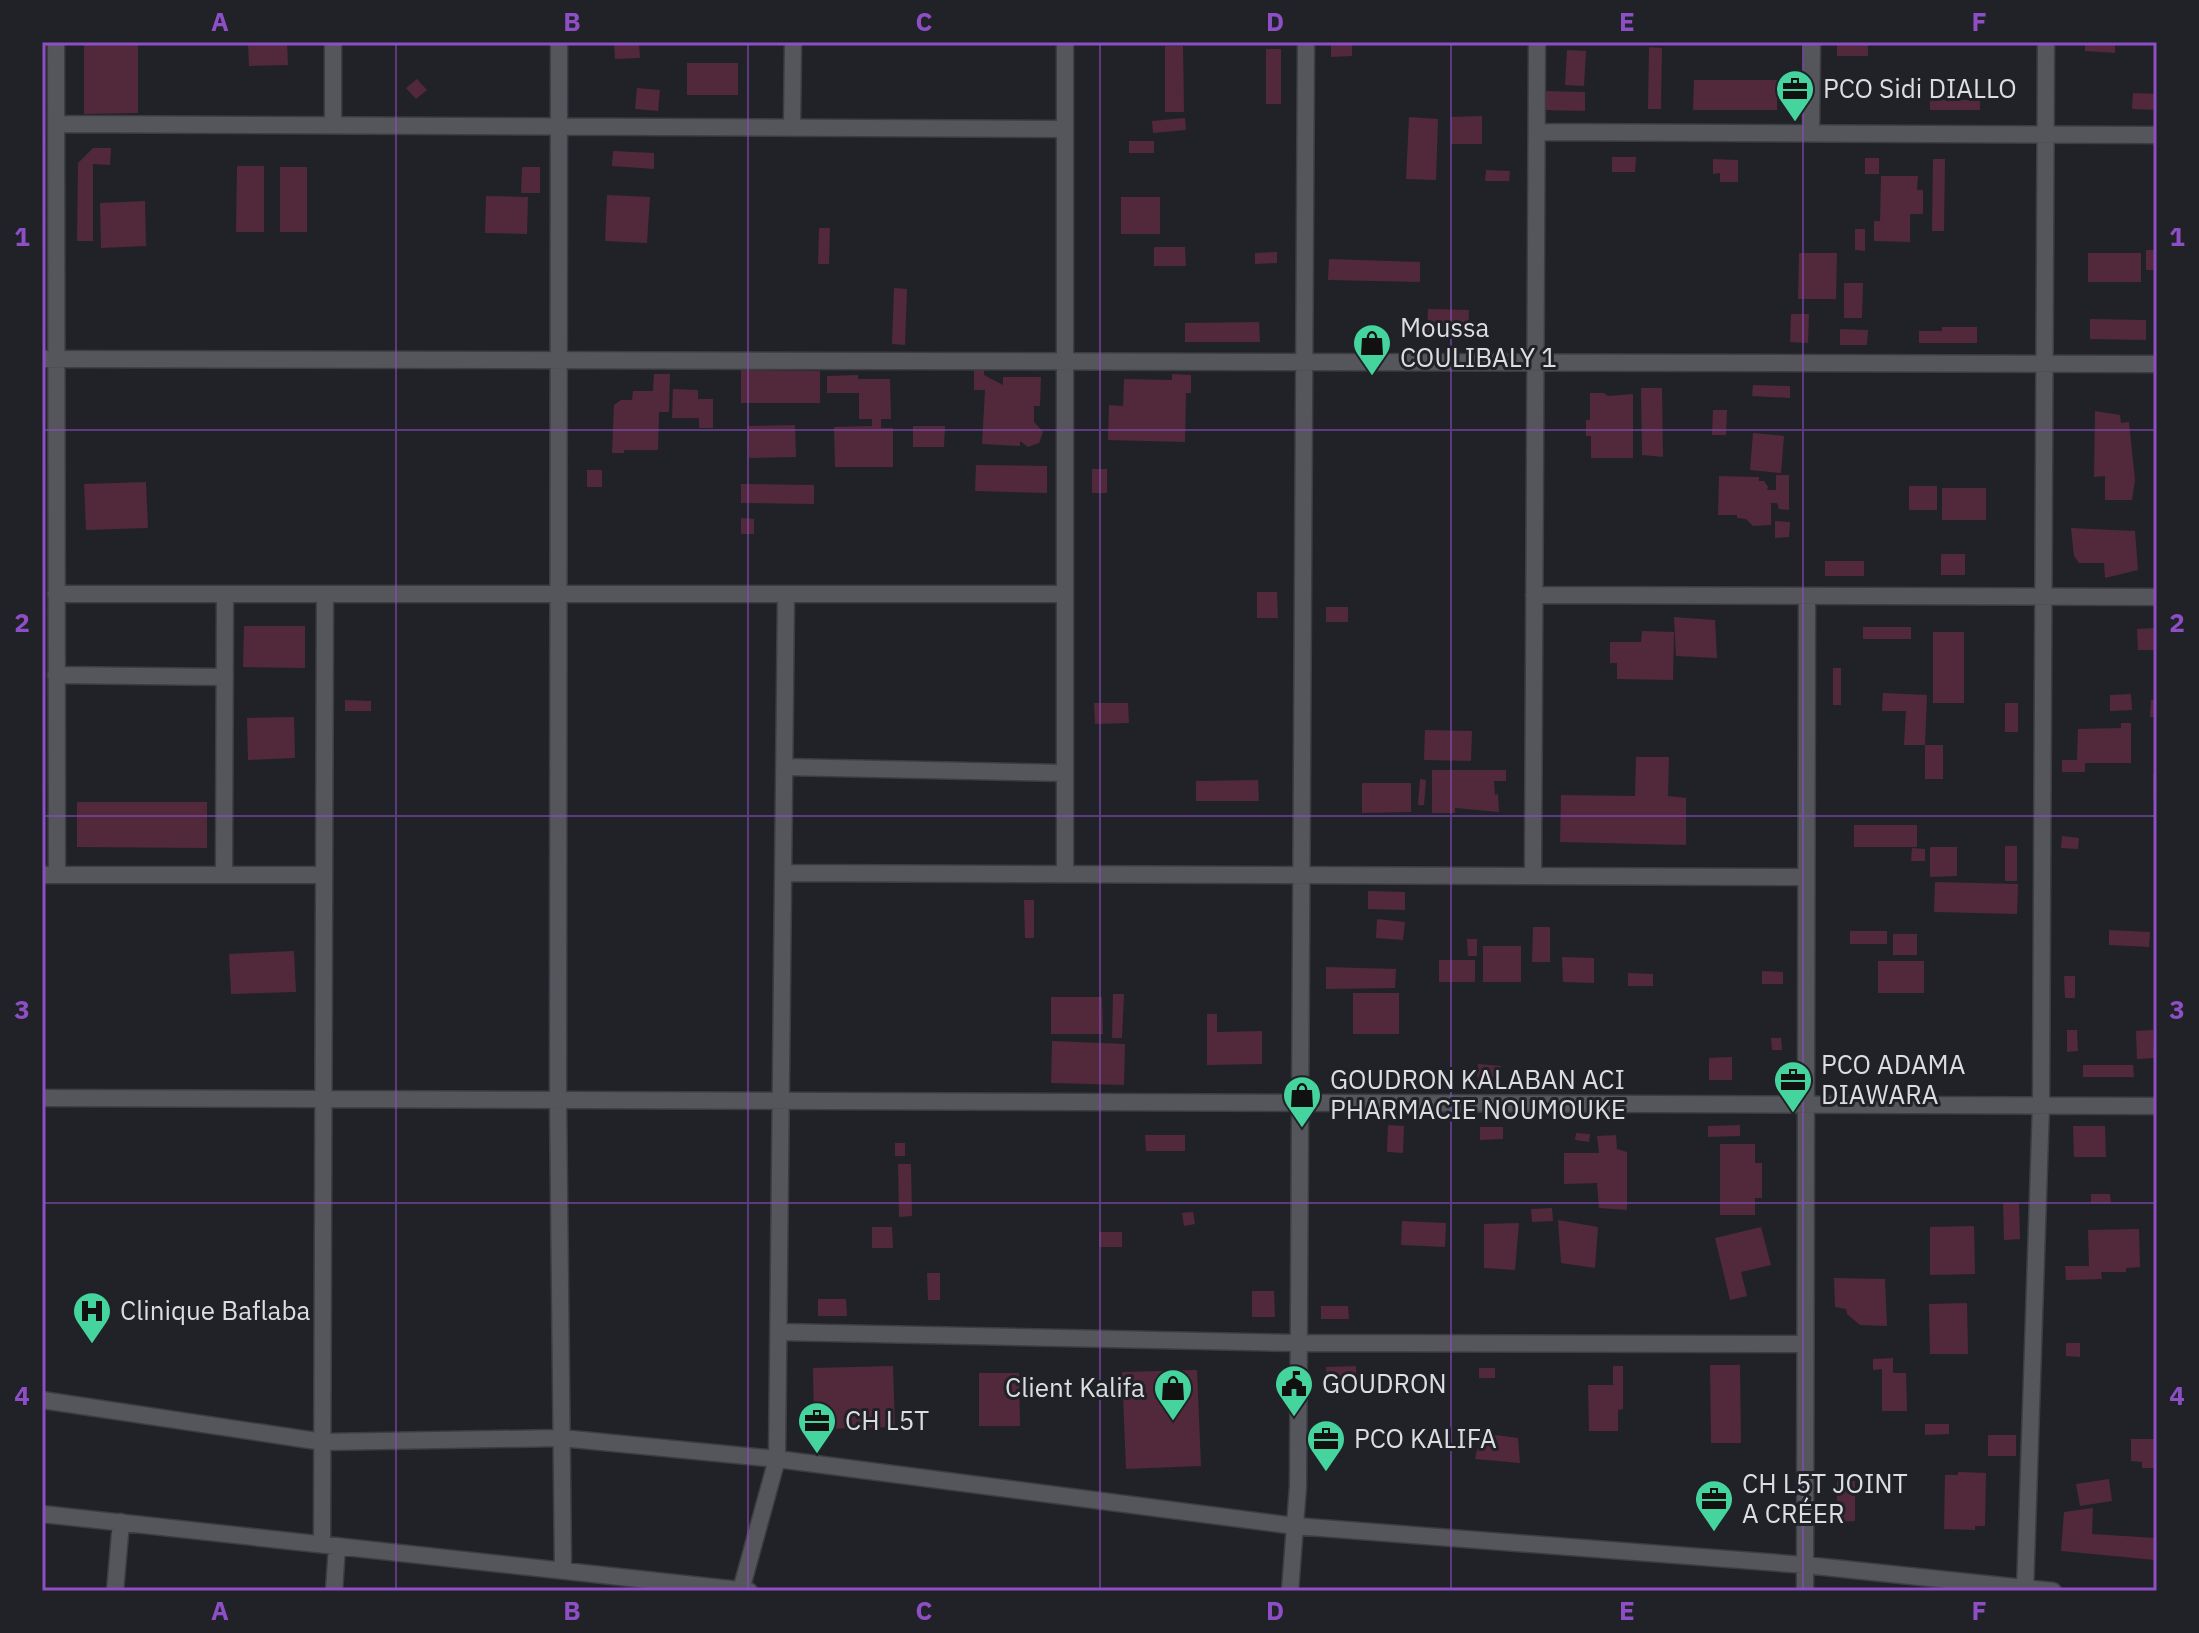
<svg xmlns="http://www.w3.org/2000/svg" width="2199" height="1633" viewBox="0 0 2199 1633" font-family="'IBM Plex Sans',sans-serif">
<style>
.building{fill:#51293a}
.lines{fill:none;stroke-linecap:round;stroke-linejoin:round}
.street-casing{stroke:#3b3d42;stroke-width:19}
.street{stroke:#54565c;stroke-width:16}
.grid{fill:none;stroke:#8e4fc6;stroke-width:2;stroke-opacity:0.55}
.labels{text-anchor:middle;stroke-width:6;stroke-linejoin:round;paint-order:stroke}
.poi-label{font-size:26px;fill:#dbdde0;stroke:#202227;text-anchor:start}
.neatline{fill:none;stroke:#8e4fc6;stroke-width:3}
.grid-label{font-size:26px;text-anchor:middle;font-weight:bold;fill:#8e4fc6}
</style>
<rect width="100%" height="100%" fill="#202227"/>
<path class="building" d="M84,42H138V113L84,114Z
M248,42H287L288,65L249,66Z
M614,42H639L640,58L615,59Z
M1837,42H1868V56H1837Z
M2085,42H2115V53L2085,51Z
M1352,44V56L1331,57V45Z
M1165,46H1183L1184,112H1165Z
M1649,47L1662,48L1661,109H1648Z
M1266,49H1281V104H1266Z
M1567,50L1586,51L1584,86L1565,85Z
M687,63H738V95H687Z
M417,79L427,90L416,99L406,88Z
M1694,80H1777V110H1693Z
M637,88L660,90L658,111L635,109Z
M1544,91L1585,92V111L1543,110Z
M2133,93L2157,94V110L2132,109Z
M1930,100H1980V110H1930Z
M1482,116V144H1451V117Z
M1409,117L1438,119L1436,180L1406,179Z
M1185,118L1186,130L1153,133L1152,121Z
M1129,141H1154V153H1129Z
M93,148H111L110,165L93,164V241H77L78,163Z
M613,151L654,153V169L612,166Z
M1612,157H1636L1635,172H1612Z
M1865,158H1879V174H1865Z
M1713,159L1738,160V182H1720V173L1713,174Z
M1933,159H1945L1944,231H1932Z
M237,166H264V232H236Z
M280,167H307V232H280Z
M522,167H540V193H521Z
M1486,170L1510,171L1509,181H1485Z
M1881,176H1918L1917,190H1923V214H1910V242L1874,241V221H1880Z
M607,195L650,197L647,243L605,241Z
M486,196L528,197L527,234L485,233Z
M1121,197H1160V234H1121Z
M145,201L146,246L101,248L100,203Z
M819,228H830L829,264H818Z
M1855,229H1865V251L1855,250Z
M1154,247H1185L1186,266H1154Z
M2146,250H2157V270H2146Z
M1277,252V263L1255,264V253Z
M1799,253H1837L1836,299H1798Z
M2088,253H2141V282H2088Z
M1329,259L1420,262V282L1328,280Z
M1844,283H1863L1862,318H1844Z
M894,288L907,289L905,345L892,344Z
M1428,309L1469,310L1468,336L1427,335Z
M1791,314H1809L1808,343L1790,342Z
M2090,319L2146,320V340L2090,339Z
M1259,322L1260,342H1185V323Z
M1942,327H1977V343H1919V331H1942Z
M1840,329L1868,330L1867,345H1840Z
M974,367H984V375L1003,385V377H1041L1040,406H1034V422L1043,432L1039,443L1028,447L1020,441V446L982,444L985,390H974Z
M741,370L820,371V403H741Z
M654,374H670L669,412H659L658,450H624V453H612L614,405L621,400H632L633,391H653Z
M1172,374L1191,375V393H1186L1185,442L1108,440L1109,405L1123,406L1124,379L1172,380Z
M858,375V379H890L891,419H881V428H893V467H835L834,427L872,426V419H859V393H827V376Z
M1753,385L1790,386V398L1752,396Z
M1641,388H1662L1663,457L1642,455Z
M673,389L698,390V399H713V428H699V418H672Z
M1590,393H1604L1608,396L1633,394V458H1591V436H1586V420H1590Z
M1713,410H1727L1726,435H1712Z
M2095,411L2120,415L2121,423L2129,422L2135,480L2132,500H2105V476L2094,477Z
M795,425L796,457L749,458L748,426Z
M913,426H945L944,447H913Z
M1753,433L1784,436L1781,473L1750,470Z
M976,465L1047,466V493L975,491Z
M1092,469H1107V493H1092Z
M587,470H602V487H587Z
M1776,475H1789V510L1779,509L1777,503H1771V525L1753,526L1746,519L1737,518V515H1718L1719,476L1759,477V481H1764L1768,487L1767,490H1776Z
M146,482L148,528L86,530L84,484Z
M741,484L814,485V504L741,503Z
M1909,486H1937V510H1909Z
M1942,488H1986V520H1942Z
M741,518L754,519V534H741Z
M1775,521L1790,522L1789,537L1775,538Z
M2071,528L2135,531L2138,570L2105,578L2104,563H2079L2074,556Z
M1941,554H1965V575H1941Z
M1825,561H1864V576H1825Z
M1257,592H1277L1278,618H1257Z
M1326,607H1348V622H1326Z
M1674,617L1715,620L1717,658L1676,656Z
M244,626H305V668L243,667Z
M1863,627H1911V639H1863Z
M2155,628L2156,650H2138L2137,629Z
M1642,631L1674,632L1673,680L1617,679V663H1610V642H1641Z
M1933,632H1964V703H1933Z
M1833,668H1841V705H1833Z
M1883,693L1927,695L1925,745H1904L1906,711H1882Z
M2131,694L2132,710L2110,711V695Z
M345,700L371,701V711H345Z
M2151,700H2157V717H2150Z
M1094,703H1128L1129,723L1095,724Z
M2005,703H2018V732H2005Z
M294,717L295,758L248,760L247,718Z
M2121,723H2131V763H2085V772H2062V760H2077L2078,729L2121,728Z
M1425,730L1472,731L1471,761L1424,760Z
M1925,745H1943V779H1925Z
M1636,757H1669L1668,796L1686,798V845L1560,842L1561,795L1635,796Z
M1432,770H1506V781H1494L1495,795L1498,794L1499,812L1455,808V813H1432Z
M2153,774H2157V799H2153Z
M1420,779L1426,780L1424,805H1418Z
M1258,780L1259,801H1196V781Z
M1362,783H1411V812L1362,813Z
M77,802H207V848L77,847Z
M1854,825H1917V847H1854Z
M2062,836L2079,838L2078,849L2061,848Z
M2005,846H2017V881H2005Z
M1930,847H1957V876L1930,877Z
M1912,848L1925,849V861H1911Z
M1935,882L2018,884L2017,914L1934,912Z
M1368,891L1405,892V910L1368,909Z
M1024,900H1034V938H1025Z
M1377,919L1405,922L1403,940L1376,938Z
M1533,927H1550V962H1532Z
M2109,930L2150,932L2149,947L2109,945Z
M1850,931H1887V944H1850Z
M1893,934H1917V955H1893Z
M1467,939H1477V956H1468Z
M1483,946H1521V982H1483Z
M294,951L296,992L231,994L229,954Z
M1562,957L1594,958V983L1563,982Z
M1439,960H1475V982H1439Z
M1878,961H1924V993H1878Z
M1326,967L1396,969L1395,988L1326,989Z
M1762,971L1783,972V984H1762Z
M1628,973L1653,974V986H1628Z
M2064,976H2075V998H2065Z
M1353,993H1399V1034H1353Z
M1113,994H1124L1122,1038H1112Z
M1051,997H1102L1103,1034H1051Z
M1207,1014H1217V1032L1262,1031V1064L1207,1065Z
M2067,1030H2077L2078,1051L2067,1052Z
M2153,1030L2154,1058L2137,1059L2136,1031Z
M1771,1038H1781L1782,1050H1772Z
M1052,1041L1125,1044L1124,1085L1051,1083Z
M1732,1057V1080H1709V1058Z
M1478,1064L1501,1066L1500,1078L1477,1077Z
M2083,1065H2133L2134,1077H2083Z
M1388,1125L1404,1126L1403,1153L1387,1152Z
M1740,1125V1136L1708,1137V1126Z
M2073,1126H2105L2106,1157H2074Z
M1480,1127H1503V1139L1480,1140Z
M1576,1133L1590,1134L1589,1142L1575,1140Z
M1145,1135H1185V1151H1146Z
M1616,1135L1617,1149L1627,1152V1210L1599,1208L1597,1183L1564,1184V1153H1599L1597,1136Z
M895,1143H905V1156H895Z
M1720,1144H1755V1163H1762V1198H1755V1215H1720Z
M898,1164H911L912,1216L899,1217Z
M2091,1194H2110L2111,1203H2091Z
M2003,1203H2019L2020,1239L2004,1240Z
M1552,1208L1553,1221L1532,1222L1531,1209Z
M1193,1212L1195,1224L1184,1226L1182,1213Z
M1558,1220L1598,1227L1595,1268L1561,1263Z
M1402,1221L1446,1223L1445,1247L1401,1245Z
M1519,1223L1515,1270L1484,1268V1224Z
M1974,1226L1975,1274L1930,1275V1227Z
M872,1227H892L893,1248H872Z
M1761,1227L1771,1265L1741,1272L1747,1296L1730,1300L1715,1238Z
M2139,1229L2140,1267L2126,1268V1272H2101L2102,1279L2066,1280L2065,1266H2089L2088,1230Z
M1099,1232H1122V1247H1099Z
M927,1273H940V1300H928Z
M1834,1278L1885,1279L1887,1326L1860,1325L1847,1314L1846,1309L1835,1307Z
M1252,1291H1274L1275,1317H1252Z
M818,1299H846L847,1316H818Z
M1967,1303L1968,1354H1930L1929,1304Z
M1321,1306H1348L1349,1319H1321Z
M2066,1343H2080V1357L2066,1356Z
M1893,1358V1373H1906L1907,1411H1882V1369L1873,1370V1359Z
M1710,1365H1740L1741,1443H1711Z
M893,1366L895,1427L814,1429L813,1368Z
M1356,1366V1378H1327L1326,1367Z
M1613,1366H1623V1409L1618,1410V1431H1589L1588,1385H1613Z
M1479,1368H1495V1378H1479Z
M1197,1370L1201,1466L1126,1469L1122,1372Z
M979,1373H1019L1020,1426H979Z
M1925,1424H1949V1434L1925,1435Z
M1481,1433L1518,1438L1520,1463L1475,1459Z
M1988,1435H2016V1456H1988Z
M2131,1439H2157V1468H2142V1462L2131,1461Z
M1958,1472L1986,1473L1985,1526H1975V1530L1944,1529L1945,1475H1958Z
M2109,1479L2112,1501L2080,1506L2076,1484Z
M1837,1481H1855V1521L1837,1522Z
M2093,1508L2092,1534L2156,1538L2155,1560L2061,1551L2064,1512Z"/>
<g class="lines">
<defs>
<path id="street" d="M56,42L57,875
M559,42L558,1099L563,1570
M56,124L1065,129
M333,125V42
M792,128L793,42
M1537,132L2157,135
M1811,133L1812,42
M42,359L2157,364
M56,594H1065
M1534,595L2157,597
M56,675L225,677
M785,767L1064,773
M784,873L1806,877
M1065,874V42
M42,875H324
M224,875L225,594
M1533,875L1537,42
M42,1098L2157,1106
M780,1332L1299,1343L1803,1344
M42,1400L323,1442L561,1438L777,1459L1295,1526L1805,1565L2053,1591
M42,1514L749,1591
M322,1544L325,594
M741,1590L777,1459L786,594
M115,1591L121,1522
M334,1591L337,1546
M1290,1591L1298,1486L1306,42
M1805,1591L1807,596
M2025,1591L2041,1105L2046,42"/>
</defs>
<use href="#street" class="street-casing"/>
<use href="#street" class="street"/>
</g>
<path class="grid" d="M396,42V1591M748,42V1591M1100,42V1591M1451,42V1591M1803,42V1591M42,430H2157M42,816H2157M42,1203H2157"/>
<defs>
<symbol id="office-pin" viewBox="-11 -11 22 30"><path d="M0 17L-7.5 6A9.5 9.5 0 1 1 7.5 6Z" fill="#46d49e" stroke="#202227"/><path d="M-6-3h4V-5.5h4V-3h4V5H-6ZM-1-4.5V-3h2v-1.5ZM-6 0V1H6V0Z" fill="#111"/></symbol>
<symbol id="shop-pin" viewBox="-11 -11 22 30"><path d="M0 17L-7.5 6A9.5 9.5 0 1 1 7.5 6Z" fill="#46d49e" stroke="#202227"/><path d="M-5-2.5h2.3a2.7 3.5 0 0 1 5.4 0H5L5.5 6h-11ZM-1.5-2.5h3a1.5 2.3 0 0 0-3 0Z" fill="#111"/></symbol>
<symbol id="hospital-pin" viewBox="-11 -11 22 30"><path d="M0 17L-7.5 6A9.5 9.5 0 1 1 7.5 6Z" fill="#46d49e" stroke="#202227"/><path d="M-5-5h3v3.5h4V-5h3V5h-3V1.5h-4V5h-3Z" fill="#111"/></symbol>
<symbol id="civic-pin" viewBox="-11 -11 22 30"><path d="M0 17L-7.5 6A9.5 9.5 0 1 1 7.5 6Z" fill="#46d49e" stroke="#202227"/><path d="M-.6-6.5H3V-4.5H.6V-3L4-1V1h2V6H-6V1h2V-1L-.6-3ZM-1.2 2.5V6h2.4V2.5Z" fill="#111"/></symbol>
</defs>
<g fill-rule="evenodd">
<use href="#office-pin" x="1773" y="67" width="44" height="60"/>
<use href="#shop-pin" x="1350" y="321" width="44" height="60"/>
<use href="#office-pin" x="1771" y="1058" width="44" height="60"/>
<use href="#shop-pin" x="1280" y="1073" width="44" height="60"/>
<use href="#hospital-pin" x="70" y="1289" width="44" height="60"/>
<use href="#civic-pin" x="1272" y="1362" width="44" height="60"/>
<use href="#shop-pin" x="1151" y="1366" width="44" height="60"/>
<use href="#office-pin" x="795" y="1399" width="44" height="60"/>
<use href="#office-pin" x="1304" y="1417" width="44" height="60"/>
<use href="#office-pin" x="1692" y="1477" width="44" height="60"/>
</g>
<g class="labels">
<g class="poi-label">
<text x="1823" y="98">PCO Sidi DIALLO</text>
<text x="1400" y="337">Moussa<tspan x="1400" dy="30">COULIBALY 1</tspan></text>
<text x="1821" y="1074">PCO ADAMA<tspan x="1821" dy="30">DIAWARA</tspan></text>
<text x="1330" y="1089">GOUDRON KALABAN ACI<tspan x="1330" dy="30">PHARMACIE NOUMOUKE</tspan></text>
<text x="120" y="1320">Clinique Baflaba</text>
<text x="1322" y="1393">GOUDRON</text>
<text x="1145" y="1397" text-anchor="end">Client Kalifa</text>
<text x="845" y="1430">CH L5T</text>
<text x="1354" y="1448">PCO KALIFA</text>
<text x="1742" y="1493">CH L5T JOINT<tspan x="1742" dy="30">A CRÉER</tspan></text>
</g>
</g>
<rect width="2199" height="1633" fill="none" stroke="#202227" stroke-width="88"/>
<rect x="44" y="44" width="2111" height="1545" class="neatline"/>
<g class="grid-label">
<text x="220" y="31">A</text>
<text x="572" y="31">B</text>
<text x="924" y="31">C</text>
<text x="1275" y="31">D</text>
<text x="1627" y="31">E</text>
<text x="1979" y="31">F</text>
<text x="22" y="246">1</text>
<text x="2177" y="246">1</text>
<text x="22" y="632">2</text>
<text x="2177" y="632">2</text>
<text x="22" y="1019">3</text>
<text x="2177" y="1019">3</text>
<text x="22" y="1405">4</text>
<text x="2177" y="1405">4</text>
<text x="220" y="1620">A</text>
<text x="572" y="1620">B</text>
<text x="924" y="1620">C</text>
<text x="1275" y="1620">D</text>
<text x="1627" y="1620">E</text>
<text x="1979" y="1620">F</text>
</g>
</svg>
